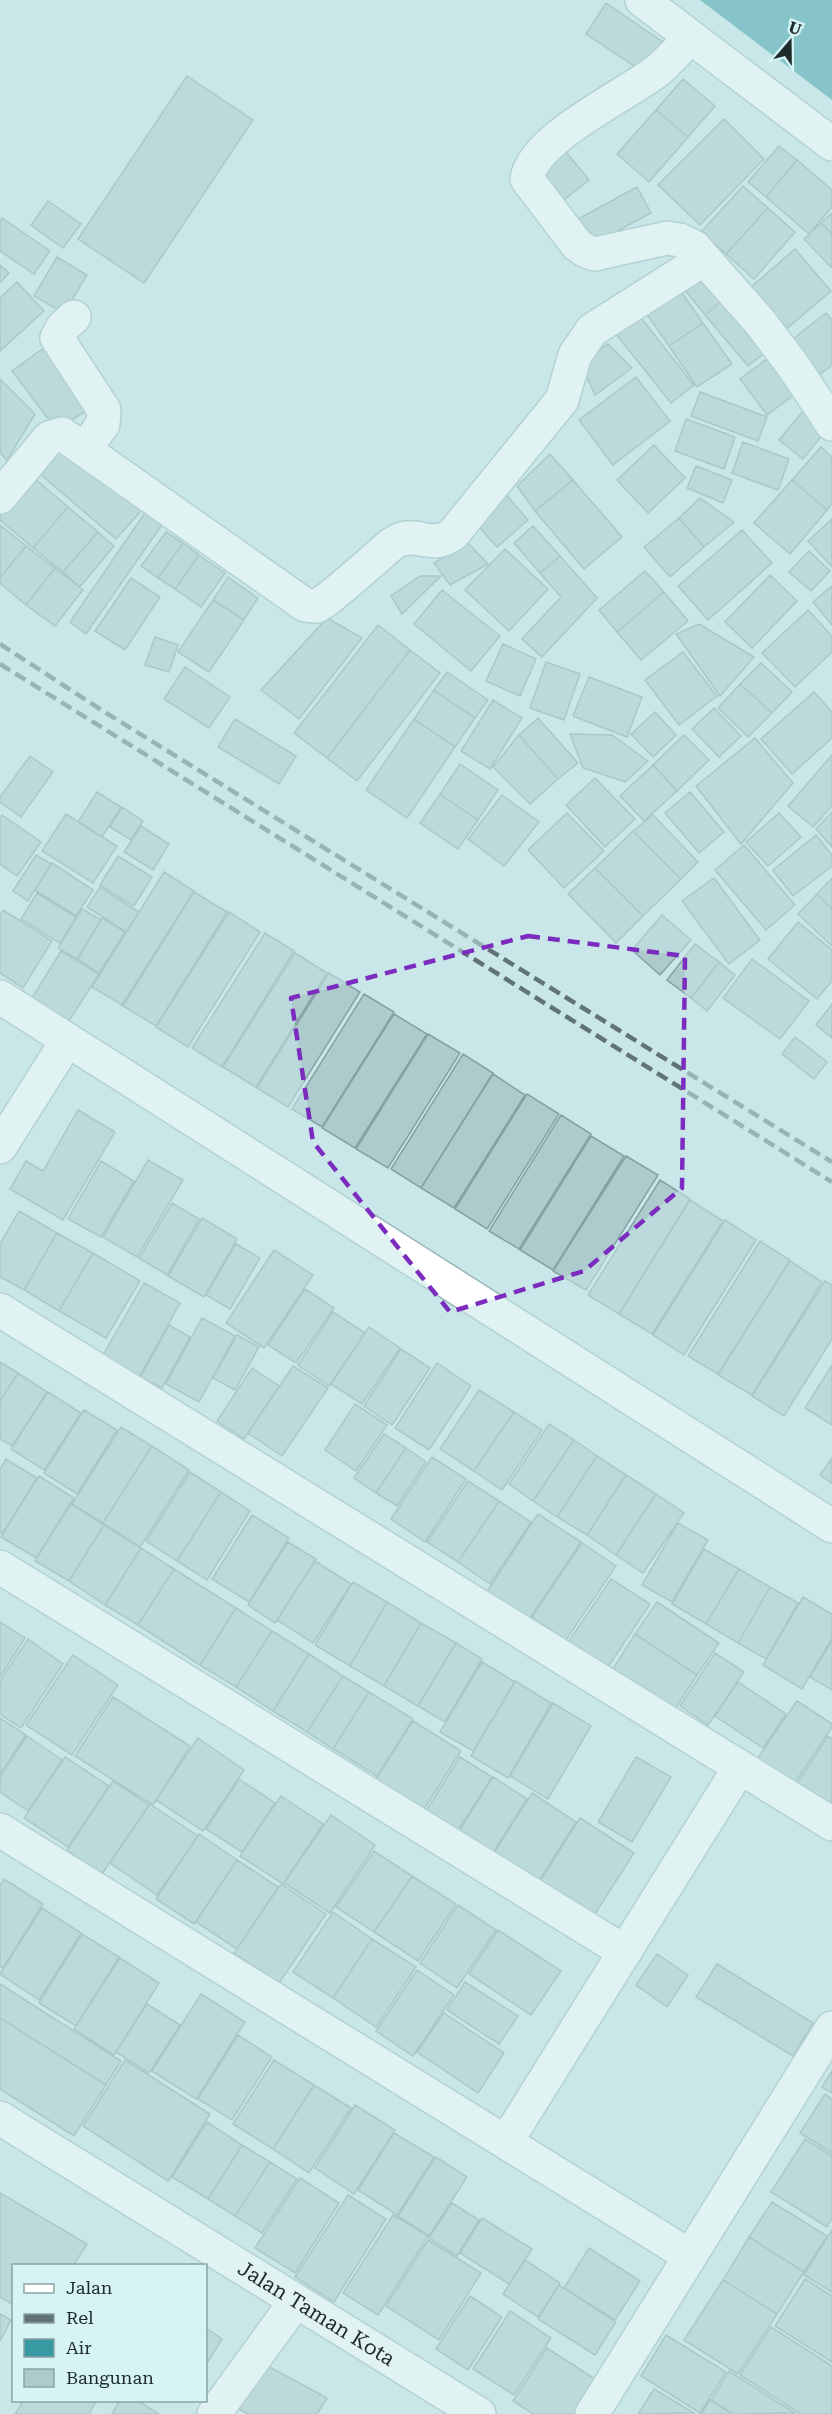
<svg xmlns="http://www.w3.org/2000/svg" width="832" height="2414" viewBox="0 0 832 2414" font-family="'Roboto Serif',serif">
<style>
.water{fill:#379aa2}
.building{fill:#adcacc;stroke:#86a1a4;stroke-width:1.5}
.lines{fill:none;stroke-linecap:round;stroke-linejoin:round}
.minor-casing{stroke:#9ab6b9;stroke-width:36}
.minor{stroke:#fff;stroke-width:33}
.rail{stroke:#617375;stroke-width:4.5;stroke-dasharray:12 6;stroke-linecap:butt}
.marked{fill:none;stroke:#7b2cbf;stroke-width:4.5;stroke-dasharray:12 8;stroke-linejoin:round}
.labels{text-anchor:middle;stroke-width:4.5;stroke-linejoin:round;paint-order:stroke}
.street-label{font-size:21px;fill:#1f2a2b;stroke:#d6f4f6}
</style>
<rect width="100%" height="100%" fill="#c9e7e9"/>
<path class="water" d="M700,0H832V100L704,3Z"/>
<path class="building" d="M606,3L663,42L643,72L586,34Z
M187,76L253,120L144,283L78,239Z
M683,79L715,106L688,137L656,110Z
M656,110L688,137L649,182L617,154Z
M724,119L764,159L700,225L658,185Z
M779,146L797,160L766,197L748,182Z
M566,152L589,180L559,204L536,175Z
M797,160L832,190V207L809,234L766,197Z
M743,186L768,208L726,254L701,232Z
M637,187L651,213L592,245L578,219Z
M48,201L81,224L63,248L31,225Z
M768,208L795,232L754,279L726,254Z
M832,213V234L821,223Z
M2,218L50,251L34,274L0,251V221Z
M821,223L832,234V268L804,239Z
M795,249L831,291L778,336L743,294Z
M57,257L87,275L64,313L34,296Z
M0,265L9,273L0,283Z
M705,267L729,295L705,315L682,286Z
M17,282L44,311L0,351V298Z
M675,283L703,323L669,346L641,306Z
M729,295L771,348L748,366L705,315Z
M631,305L694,385L671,403L608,324Z
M826,313L832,320V365L813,380L785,345Z
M703,323L732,364L697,387L669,346Z
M608,344L632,368L595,395L580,362Z
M48,345L90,409L56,429L12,371Z
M775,353L802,389L767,415L740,379Z
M636,377L670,421L613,465L579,420Z
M0,379L35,414L7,460L0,453Z
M700,392L767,417L758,441L691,416Z
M808,405L831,424L803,459L779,440Z
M686,419L735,437L724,469L675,451Z
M58,440L141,511L116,539L33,468Z
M743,442L789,459L778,490L732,473Z
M654,445L685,478L648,513L617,480Z
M821,447L832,457V504L827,510L792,480Z
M550,454L573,480L535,511L517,486Z
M696,466L732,480L723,503L687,488Z
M27,472L68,507L33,548L0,520V505Z
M573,480L622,537L584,569L535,511Z
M792,480L827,510L790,554L754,523Z
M503,491L528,520L497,547L477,525Z
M700,498L734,522L704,547L679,518Z
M68,507L98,532L63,572L33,548Z
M149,507L166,519L86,634L70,622Z
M679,518L704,547L670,577L644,547Z
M832,519V567L808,541Z
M0,525L26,546L0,578Z
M533,526L560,556L540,573L514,543Z
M742,530L772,563L708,620L678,586Z
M98,532L114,546L80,587L63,572Z
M166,532L183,543L158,578L141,566Z
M183,543L199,555L175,589L158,578Z
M468,543L488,564L450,585L434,563Z
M26,546L55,568L26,605L0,583V578Z
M505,549L548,589L509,631L465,590Z
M809,551L830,571L811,591L789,572Z
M199,555L225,573L201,607L175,589Z
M560,556L597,598L542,657L522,639L561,597L540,573Z
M55,568L83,590L55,626L26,605Z
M645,571L664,592L617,632L599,610Z
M770,575L797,601L752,648L725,622Z
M420,576H441L402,614L391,596Z
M228,577L258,598L244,620L213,600Z
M131,578L160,597L125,650L95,631Z
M832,586V625L813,602Z
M442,590L500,636L471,671L414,624Z
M664,592L688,621L641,660L617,632Z
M213,600L244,620L209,672L178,652Z
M808,610L832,636V652L795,687L762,653Z
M327,618L362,638L299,719L261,690Z
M699,624L754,657L720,696L676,634Z
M378,625L410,650L327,758L294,733Z
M155,637L178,645L169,672L145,665Z
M503,644L536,659L520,696L486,681Z
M410,650L440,673L357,781L327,758Z
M683,652L717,696L679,725L645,680Z
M546,662L580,674L564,720L530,708Z
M761,663L792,692L772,713L740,684Z
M185,667L230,697L209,728L164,699Z
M447,672L488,700L475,718L434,690Z
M589,677L642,697L627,737L573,716Z
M740,684L772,713L748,737L718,708Z
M434,690L475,718L455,747L414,719Z
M814,692L832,712V738L792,774L761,739Z
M493,700L522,718L490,769L461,751Z
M714,708L741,736L719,757L692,729Z
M655,712L676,735L653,757L631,734Z
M538,718L578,763L558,779L519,735Z
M235,719L296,756L279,784L218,747Z
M414,719L455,747L407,818L366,790Z
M570,734L612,735L648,761L625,782L583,768Z
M519,735L558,779L530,804L493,767Z
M684,735L709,760L677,791L653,765Z
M755,738L793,783L741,844L696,786Z
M832,755V806L813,827L788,806Z
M30,756L53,772L21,817L0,802V797Z
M460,764L498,790L478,820L440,794Z
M653,765L677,791L644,821L620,796Z
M595,778L635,819L605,847L566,805Z
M97,792L121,807L102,837L78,822Z
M690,792L724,832L699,853L665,813Z
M440,794L478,820L458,849L420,823Z
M502,795L539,822L504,866L468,839Z
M122,807L143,821L131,840L110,827Z
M832,812V847L816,829Z
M567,813L604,851L564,888L528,850Z
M779,813L801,837L768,866L746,842Z
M66,814L117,846L93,883L42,851Z
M2,815L41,842L17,876L0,864V819Z
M653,815L698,862L681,879L633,831Z
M141,826L169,844L153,870L124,852Z
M633,831L681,879L643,916L595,868Z
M816,835L832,855V866L793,896L773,870Z
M744,845L795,905L766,930L715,870Z
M36,855L51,864L28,901L13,891Z
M118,856L152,877L134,906L100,885Z
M52,863L93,890L76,916L35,890Z
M595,868L643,916L616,943L568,894Z
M164,872L194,891L122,1005L92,987Z
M714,878L760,940L729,964L682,901Z
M832,878V909L817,894Z
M100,887L139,912L126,932L87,907Z
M194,892L227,912L156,1026L123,1006Z
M37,893L76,917L60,943L21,919Z
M817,894L832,909V946L798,914Z
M82,909L101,920L77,959L58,948Z
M3,910L52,941L23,988L0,973V915Z
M229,912L260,932L188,1047L156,1027Z
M662,915L691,940L660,975L632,950Z
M102,918L125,932L99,973L78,959Z
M798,922L832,950V981L817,999L768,959Z
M265,933L294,951L222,1067L192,1048Z
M695,944L719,962L691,998L667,980Z
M61,951L99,974L69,1021L32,998Z
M295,953L327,973L256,1087L223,1067Z
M752,959L809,1001L780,1039L723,998Z
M719,962L735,975L707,1011L691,998Z
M329,973L360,992L288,1107L257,1088Z
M364,994L394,1012L322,1127L292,1109Z
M832,1004V1038L816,1025Z
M394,1014L427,1034L355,1148L322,1128Z
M428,1034L460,1053L388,1168L356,1149Z
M795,1037L827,1062L814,1079L782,1054Z
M463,1054L493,1073L421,1188L391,1169Z
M493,1074L525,1095L454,1208L421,1188Z
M527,1094L559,1114L487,1229L455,1209Z
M78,1110L115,1132L63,1220L10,1189L26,1161L43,1171Z
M561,1115L591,1134L519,1249L489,1231Z
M591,1136L624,1156L553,1270L520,1250Z
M626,1156L658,1175L586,1290L553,1271Z
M148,1160L183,1180L137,1257L103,1237Z
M101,1161L134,1181L101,1237L68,1219Z
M660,1180L690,1199L619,1314L588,1295Z
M690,1200L723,1221L652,1334L619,1314Z
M172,1203L199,1219L167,1275L139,1258Z
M19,1211L57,1233L24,1290L0,1277V1244Z
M202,1218L237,1239L204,1297L168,1276Z
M725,1220L756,1240L684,1355L653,1335Z
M57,1233L93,1253L59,1311L24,1290Z
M760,1241L790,1260L718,1374L688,1356Z
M236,1244L260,1258L230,1309L206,1295Z
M274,1250L313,1275L264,1348L226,1323Z
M93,1253L140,1281L106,1338L59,1311Z
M790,1261L822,1282L752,1395L718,1375Z
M825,1281L832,1285V1339L784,1416L752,1396Z
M144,1283L180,1303L138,1379L101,1359Z
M305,1289L334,1308L296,1363L268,1345Z
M333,1312L365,1333L329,1386L298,1365Z
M202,1318L235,1336L199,1402L166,1384Z
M169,1325L190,1337L162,1388L141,1377Z
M369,1327L400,1348L362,1404L331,1384Z
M237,1335L259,1347L235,1390L213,1378Z
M401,1349L430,1368L392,1425L364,1406Z
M0,1362L18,1373L0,1401Z
M437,1363L471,1386L429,1450L395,1428Z
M832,1365V1425L805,1408Z
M293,1366L328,1388L282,1456L248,1433Z
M252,1368L279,1386L244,1439L217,1421Z
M18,1373L47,1392L12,1446L0,1439V1401Z
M479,1390L514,1412L474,1471L440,1449Z
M48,1392L81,1413L44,1470L11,1449Z
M355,1404L387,1425L356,1471L325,1450Z
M84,1410L117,1430L77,1494L44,1473Z
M514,1412L542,1430L502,1490L474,1471Z
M549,1424L574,1440L533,1501L509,1484Z
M121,1427L152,1446L103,1523L72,1504Z
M384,1434L406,1448L376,1493L354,1478Z
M574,1440L597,1456L557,1517L533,1501Z
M152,1446L189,1470L140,1547L103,1523Z
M406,1448L426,1462L397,1506L376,1493Z
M597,1456L626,1475L587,1535L557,1517Z
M432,1457L466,1479L425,1542L391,1519Z
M832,1458V1483L820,1475Z
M6,1459L37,1478L2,1534L0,1533V1469Z
M190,1472L221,1492L177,1561L146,1541Z
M626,1475L656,1494L616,1555L587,1535Z
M39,1476L74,1498L36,1558L1,1537Z
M468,1481L499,1501L458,1562L427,1542Z
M221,1492L250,1511L207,1580L177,1561Z
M656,1494L684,1513L643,1573L616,1555Z
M499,1501L531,1522L490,1584L458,1562Z
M71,1504L104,1525L69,1581L35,1561Z
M538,1514L581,1542L528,1621L486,1593Z
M252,1515L289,1538L249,1602L212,1579Z
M678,1523L708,1540L672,1602L642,1585Z
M104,1525L141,1548L105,1605L69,1581Z
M288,1542L316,1559L275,1623L248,1605Z
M582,1543L616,1566L566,1640L532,1617Z
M141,1548L174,1569L138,1625L105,1605Z
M704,1549L739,1569L706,1624L672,1604Z
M315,1561L351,1584L313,1643L277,1620Z
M174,1569L236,1608L200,1665L138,1625Z
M739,1569L770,1587L738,1643L706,1624Z
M611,1579L650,1604L606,1670L567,1644Z
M353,1582L387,1602L350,1666L315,1645Z
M770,1587L798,1603L766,1659L738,1643Z
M803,1597L832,1614V1638L802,1689L763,1665Z
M387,1602L421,1623L384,1686L350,1666Z
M657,1602L719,1643L697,1675L635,1634Z
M236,1608L272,1631L236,1687L200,1665Z
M0,1622L25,1638L0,1677Z
M421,1623L456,1643L418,1706L384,1686Z
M272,1631L309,1654L273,1711L236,1687Z
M635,1634L697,1675L675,1709L613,1669Z
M28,1639L63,1664L21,1728L0,1714V1681Z
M832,1641V1690L810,1677Z
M456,1643L482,1659L445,1722L418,1706Z
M715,1653L744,1672L708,1725L680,1706Z
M309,1654L343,1676L307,1732L273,1711Z
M73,1655L118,1685L72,1755L26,1725Z
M482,1662L515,1682L473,1751L440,1732Z
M343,1676L369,1692L333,1749L307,1732Z
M515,1681L551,1703L508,1778L471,1756Z
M738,1682L786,1714L763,1748L715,1716Z
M369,1692L413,1719L377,1776L333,1749Z
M113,1697L190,1746L153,1805L75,1756Z
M797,1701L832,1724V1727L790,1790L753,1765Z
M553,1703L591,1726L548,1799L510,1776Z
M0,1718L26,1735L0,1774Z
M413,1721L461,1751L422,1812L374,1782Z
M27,1736L62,1760L28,1811L0,1792V1777Z
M828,1736L832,1739V1813L794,1788Z
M198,1738L244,1770L203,1831L156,1800Z
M65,1757L109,1786L68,1847L24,1818Z
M460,1757L492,1777L453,1838L422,1817Z
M636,1757L671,1777L632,1842L598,1822Z
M493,1777L527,1799L490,1857L456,1836Z
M239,1779L275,1803L242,1852L206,1829Z
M113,1781L149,1805L102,1874L67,1850Z
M532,1793L576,1822L534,1889L489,1861Z
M281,1796L323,1824L283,1884L240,1856Z
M150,1804L198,1836L157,1895L110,1863Z
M331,1815L375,1845L330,1913L284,1883Z
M580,1818L634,1853L591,1920L537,1886Z
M199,1834L237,1860L194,1924L156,1899Z
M374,1851L412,1876L374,1932L336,1907Z
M237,1860L278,1887L237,1949L196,1922Z
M412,1876L456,1904L418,1961L374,1932Z
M4,1879L43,1904L3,1968L0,1967V1886Z
M281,1884L326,1914L279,1983L234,1953Z
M458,1905L496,1930L457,1988L420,1963Z
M42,1908L81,1933L39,2000L0,1974Z
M333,1912L372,1939L333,1998L293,1972Z
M498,1930L561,1971L531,2015L469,1974Z
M82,1934L119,1957L76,2026L39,2003Z
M372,1939L416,1967L376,2027L333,1998Z
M657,1954L688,1975L667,2007L636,1985Z
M120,1958L159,1983L114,2055L74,2029Z
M717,1964L813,2023L793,2056L696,1997Z
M417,1970L454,1995L413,2056L376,2031Z
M465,1982L518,2016L499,2044L447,2010Z
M0,1984L121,2061L106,2085L0,2018Z
M201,1994L245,2022L196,2099L152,2071Z
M147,2004L180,2025L149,2073L116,2052Z
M444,2013L504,2053L478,2093L417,2052Z
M0,2018L106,2085L74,2136L0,2089Z
M238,2035L272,2057L232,2120L198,2099Z
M125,2060L210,2114L168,2181L83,2126Z
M274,2060L314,2085L273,2149L233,2124Z
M832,2071V2093L822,2087Z
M314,2085L351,2108L309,2173L273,2149Z
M825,2094L832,2099V2153L800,2133Z
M355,2105L395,2130L354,2194L315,2168Z
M207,2122L242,2145L208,2199L172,2177Z
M394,2133L434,2157L397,2215L358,2190Z
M805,2139L832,2156V2218L827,2227L771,2192Z
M242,2145L270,2162L235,2216L208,2199Z
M436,2157L467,2177L429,2236L398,2216Z
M270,2162L297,2179L262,2233L235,2216Z
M300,2178L339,2203L295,2273L255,2248Z
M0,2193L87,2244L73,2266H14V2305L0,2297Z
M348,2195L386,2219L334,2302L295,2277Z
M772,2202L827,2236L804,2272L749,2237Z
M452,2203L479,2220L457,2256L429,2238Z
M393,2215L428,2236L378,2315L343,2293Z
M482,2218L532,2249L509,2284L460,2253Z
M832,2230V2292L804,2275Z
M749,2237L804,2272L777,2314L723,2280Z
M428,2240L481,2273L439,2340L386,2306Z
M589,2248L640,2281L615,2320L564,2288Z
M525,2260L560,2283L538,2317L503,2294Z
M805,2279L832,2296V2362L775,2326Z
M723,2280L777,2314L738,2374L684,2340Z
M559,2285L616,2322L595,2355L538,2319Z
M470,2296L502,2317L468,2370L436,2349Z
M510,2311L551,2338L514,2395L473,2369Z
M0,2314L11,2320L0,2341Z
M771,2327L832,2366V2414H801L740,2375Z
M206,2328L222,2339L206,2365Z
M666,2335L726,2372L700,2413L641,2376Z
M547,2348L598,2381L577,2414H533L513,2401Z
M264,2364L327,2398L317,2414H248L239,2409Z
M729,2371L795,2413L733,2414L711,2400Z
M654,2389L694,2413L638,2414Z
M24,2400H97L89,2414H15Z
M120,2400H137L159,2414H112Z
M710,2400L732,2414H701Z"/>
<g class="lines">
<defs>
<g id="minor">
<path d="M642,0L832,144"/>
<path d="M690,38C679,49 669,61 657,71C625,96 533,138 527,179L577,245L586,251L595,254L667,238L680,240L694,247L760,322L794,367L832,424"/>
<path d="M74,317L62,328L57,338L104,410L103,424L85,449"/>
<path d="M0,497L49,438L62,434L305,605L317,606L329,598C345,585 361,571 376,558C383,552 390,544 399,540C419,532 432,550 453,534L562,400L575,355L592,330L704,259"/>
<path d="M0,997L832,1526"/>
<path d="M0,1147L67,1041"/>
<path d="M0,1310L832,1824"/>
<path d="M0,1567L625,1952"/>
<path d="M0,1830L690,2256"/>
<path id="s1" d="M0,2118L479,2414"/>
<path d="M506,2142L740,1767"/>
<path d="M214,2414L296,2301"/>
<path d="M592,2414L832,2028"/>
</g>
</defs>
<use href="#minor" class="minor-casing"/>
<use href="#minor" class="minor"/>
<path class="rail" d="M0,644L103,711L832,1162
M0,664L832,1182"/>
</g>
<path d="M0 0H832V2414H0ZM528,936L685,956L682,1188L584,1271L450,1312L313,1142L291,998Z" fill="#c9e7e9" fill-opacity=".55" fill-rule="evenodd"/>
<path class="marked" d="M528,936L685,956L682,1188L584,1271L450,1312L313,1142L291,998Z"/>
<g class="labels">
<g class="street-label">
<text dy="7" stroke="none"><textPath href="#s1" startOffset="372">Jalan Taman Kota</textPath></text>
</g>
</g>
<rect x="12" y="2264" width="195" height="138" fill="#d6f4f6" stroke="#8da3a5" stroke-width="1.5"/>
<rect x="24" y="2284" width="30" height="9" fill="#ffffff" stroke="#8da3a5" stroke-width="1.5"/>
<text x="66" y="2294" font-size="18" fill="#1f2a2b">Jalan</text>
<rect x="24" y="2314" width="30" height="9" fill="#617375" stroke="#8da3a5" stroke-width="1.5"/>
<text x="66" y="2324" font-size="18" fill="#1f2a2b">Rel</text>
<rect x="24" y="2339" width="30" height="18" fill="#379aa2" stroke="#8da3a5" stroke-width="1.5"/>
<text x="66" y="2354" font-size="18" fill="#1f2a2b">Air</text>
<rect x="24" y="2369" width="30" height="18" fill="#adcacc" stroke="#8da3a5" stroke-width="1.5"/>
<text x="66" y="2384" font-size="18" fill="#1f2a2b">Bangunan</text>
<g transform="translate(790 42) rotate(20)" stroke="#d6f4f6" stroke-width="4.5" paint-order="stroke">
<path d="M0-4.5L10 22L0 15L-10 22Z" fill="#1f2a2b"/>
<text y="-9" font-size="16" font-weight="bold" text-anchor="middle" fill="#1f2a2b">U</text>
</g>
</svg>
